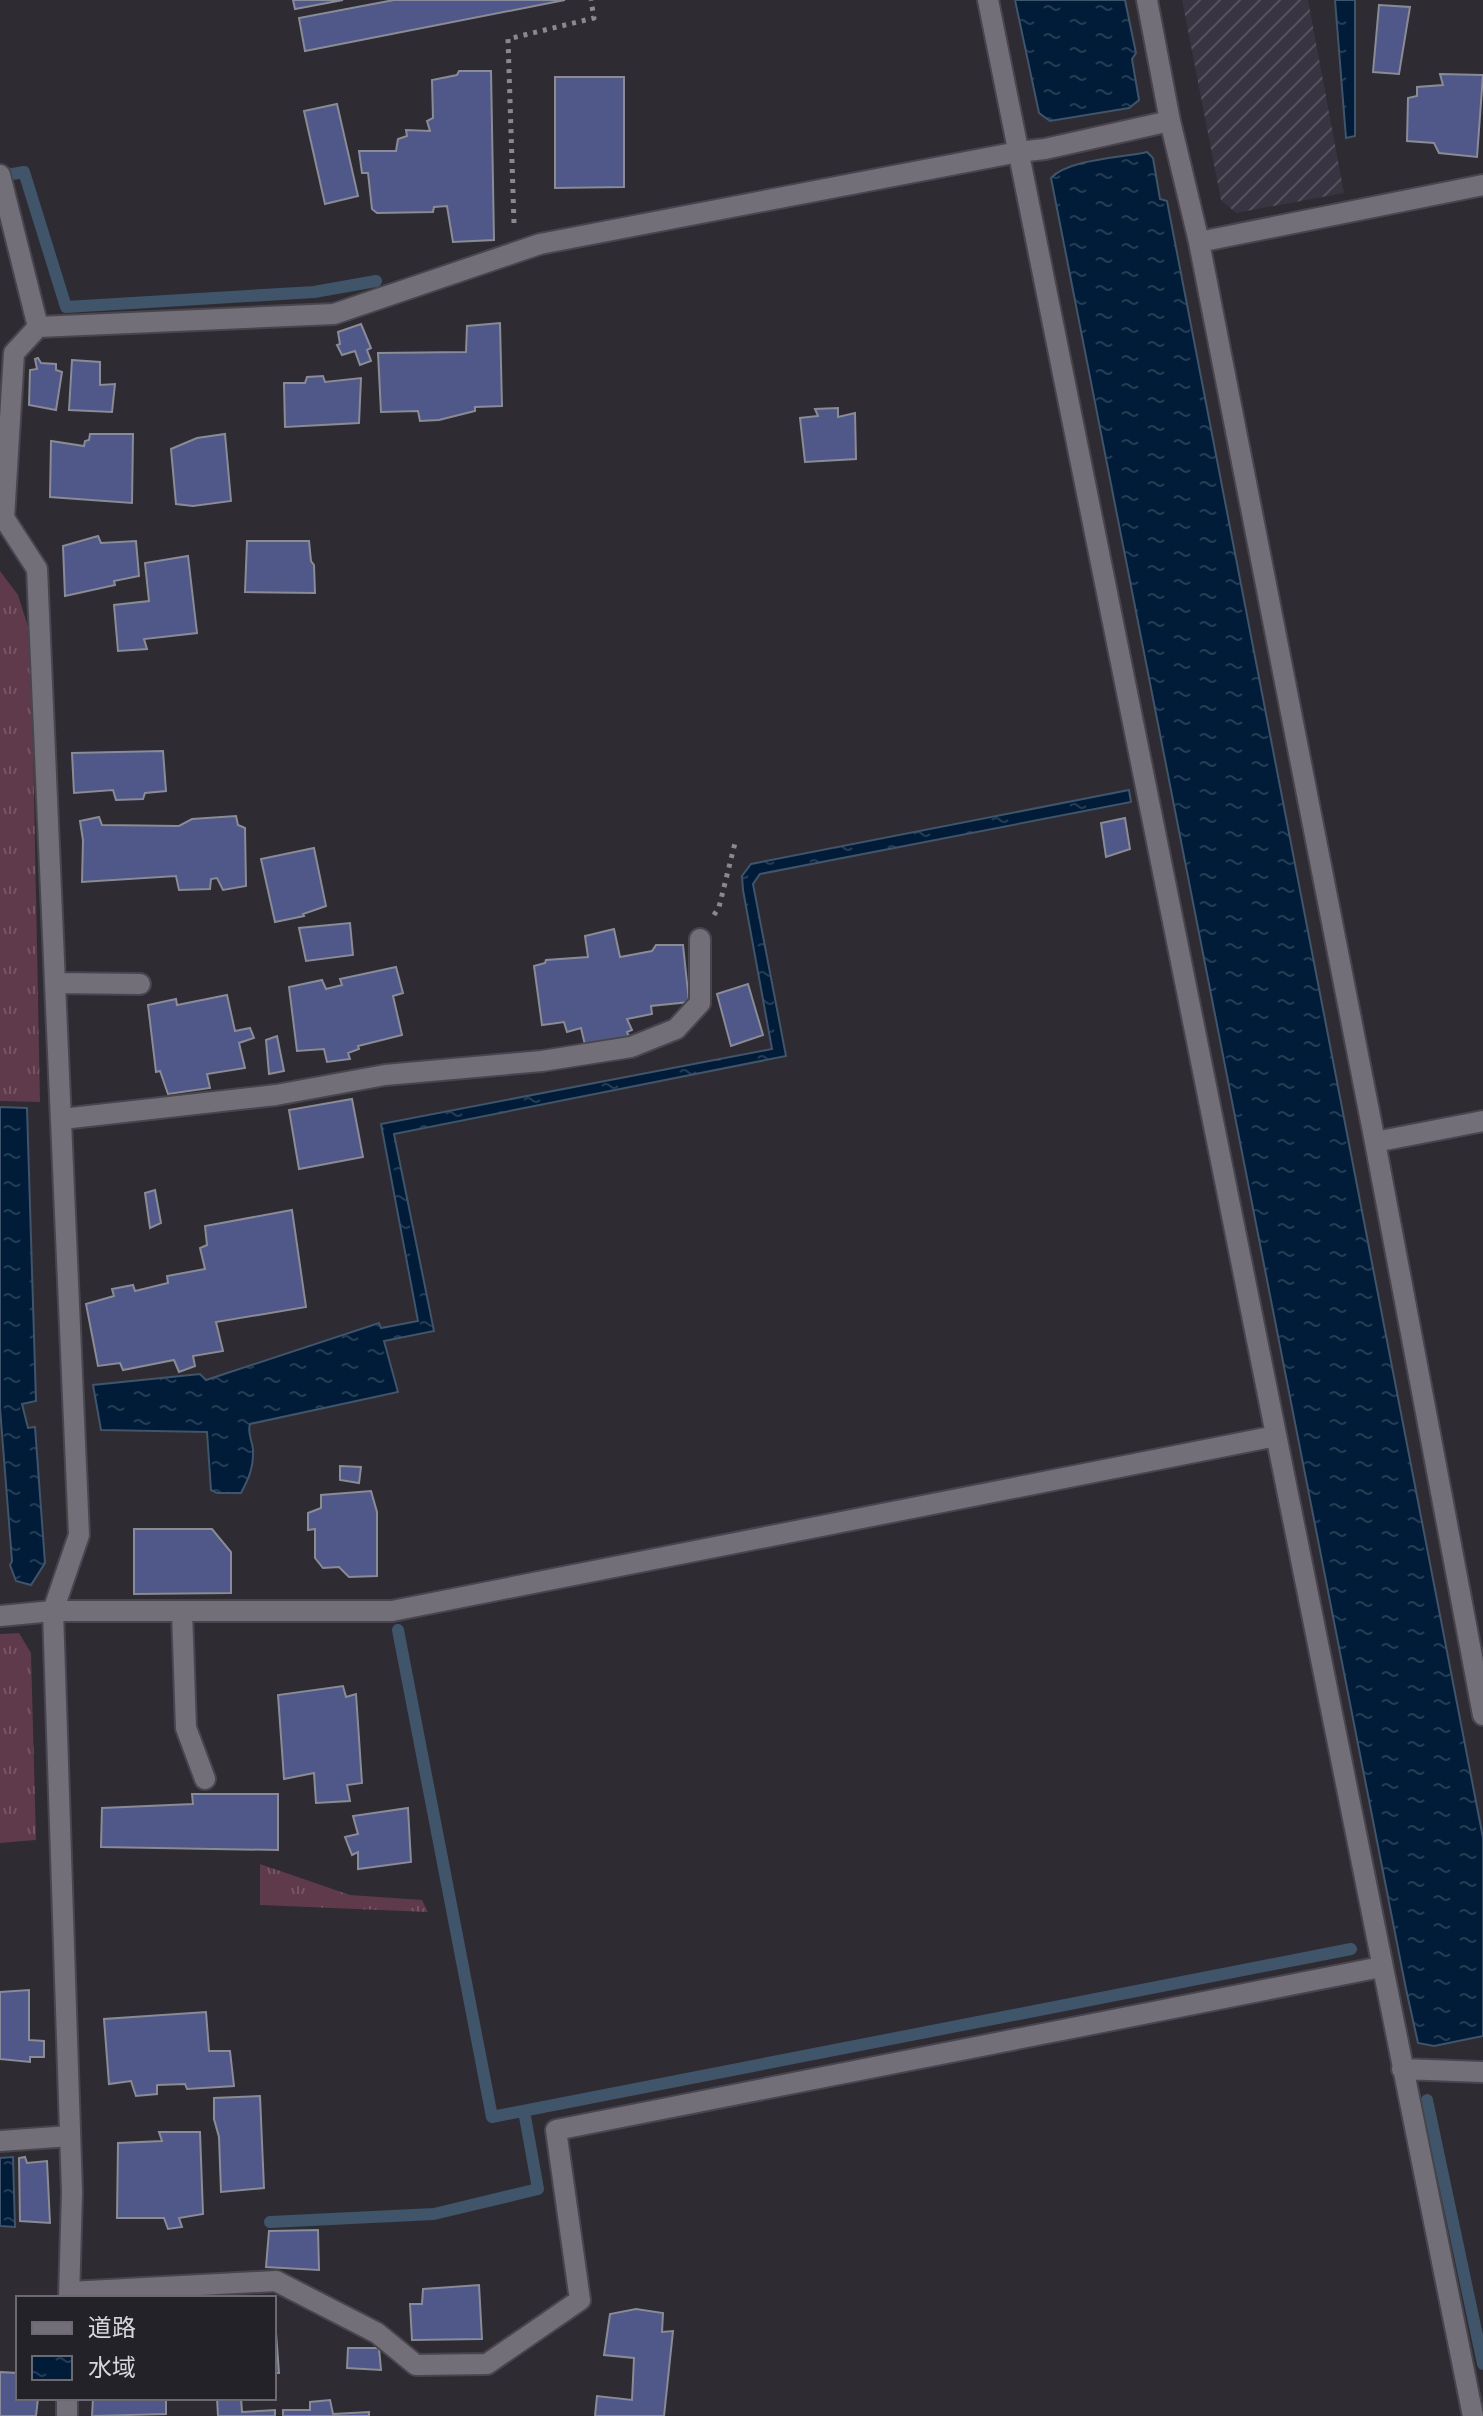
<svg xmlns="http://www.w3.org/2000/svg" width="1483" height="2416" viewBox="0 0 1483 2416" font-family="'Libre Baskerville','Noto Sans JP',serif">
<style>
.industrial{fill:url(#industrial-furrows)}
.grass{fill:url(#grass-tufts)}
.water{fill:url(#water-ripples);stroke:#40546a;stroke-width:2}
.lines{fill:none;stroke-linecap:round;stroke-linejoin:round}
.stream{stroke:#40546a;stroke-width:12}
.building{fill:#505789;stroke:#898b95;stroke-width:2}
.minor-casing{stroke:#48464d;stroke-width:24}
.path{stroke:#8b898f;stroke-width:5;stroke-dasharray:4 6;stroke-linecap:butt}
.minor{stroke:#726f78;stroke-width:20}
</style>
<defs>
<pattern id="industrial-furrows" width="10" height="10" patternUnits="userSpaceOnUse" patternTransform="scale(2)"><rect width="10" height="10" fill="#393442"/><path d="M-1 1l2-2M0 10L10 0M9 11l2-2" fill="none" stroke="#55515d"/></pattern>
<pattern id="grass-tufts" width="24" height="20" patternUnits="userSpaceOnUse" patternTransform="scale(2)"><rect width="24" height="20" fill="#5e3a4a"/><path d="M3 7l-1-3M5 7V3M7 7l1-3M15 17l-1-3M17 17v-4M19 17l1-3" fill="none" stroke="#745664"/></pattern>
<pattern id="water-ripples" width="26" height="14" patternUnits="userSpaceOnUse" patternTransform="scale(2)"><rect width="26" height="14" fill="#001c39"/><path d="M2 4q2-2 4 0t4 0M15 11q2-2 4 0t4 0" fill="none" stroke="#243c55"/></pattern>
</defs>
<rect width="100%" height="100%" fill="#2e2b33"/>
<path class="industrial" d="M1182,0H1308L1344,193L1236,213L1221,200Z"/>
<path class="grass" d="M0,571L18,595L31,636L40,1102L0,1101Z
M19,1633L31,1653L36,1840L0,1843V1634Z
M260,1864L350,1895L422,1900L428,1912L260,1905Z"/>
<path class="water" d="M1015,0H1125L1136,53L1132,59L1139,100L1129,108L1050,121L1039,113Z
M1335,0H1355V136L1346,138Z
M1147,152L1153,158L1160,199L1167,201L1483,1838V2036L1434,2046L1418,2043L1406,1989L1051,178C1069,159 1121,158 1147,152Z
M1129,790L1131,802L760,874L753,884L786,1056L394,1134L434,1331L384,1341L398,1392L250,1424C247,1433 252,1440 253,1449C254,1467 249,1478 241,1493H217L211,1490L207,1432L101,1430L93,1385L200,1374L206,1380L379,1323L381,1328L418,1321L381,1124L772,1049L743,890L742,876L751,864Z
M0,1107L27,1108L36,1401L22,1404L28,1428L35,1427L45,1563L31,1585L16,1581L10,1565L12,1561L0,1408Z
M13,2157L15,2227L0,2226V2158Z"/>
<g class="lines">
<path class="stream" d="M0,176L24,172L66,307L314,292L376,281
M398,1630L492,2117L1351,1949
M1427,2100L1483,2364
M270,2222L434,2214L538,2189L524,2111"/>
</g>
<path class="building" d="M293,0H343L295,9Z
M394,0H565L305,51L299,18Z
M1379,5L1410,7L1399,74L1373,72Z
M459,71H491L494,240L453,242L447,206L434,207L433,212L377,213L372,209L368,173H362L359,151H396L398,139L407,136L406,130L430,131L427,121L433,118L432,80L457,75Z
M1440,74L1483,75L1477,157L1439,153L1434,143L1407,141L1408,98L1417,96V87L1443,85Z
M555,77H624V187L555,188Z
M337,104L358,196L325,204L304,111Z
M500,323L502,406L475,407V411L439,420L420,421L418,411L381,412L378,353L466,352L467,326Z
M361,324L371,348L367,350L371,361L360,365L355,351L342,355L337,345L340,344L338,332Z
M38,358L41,363L56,364V370L62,372L56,410L29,405L30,370L37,369L35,359Z
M72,360L100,362V385L115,384L112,412L69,410Z
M323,376L325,382L361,378L359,423L285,427L284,383H305L307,377Z
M838,408V417L855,413L856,459L805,462L800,418L818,416L815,409Z
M90,434H133L132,503L50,497L51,441L84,446L85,441L89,440Z
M225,434L231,501L193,506L176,504L171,449L197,438Z
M98,536L101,543L136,541L139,576L114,581L115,585L65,596L63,546Z
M247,541H309L311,561L314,565L315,593L245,592Z
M188,556L197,633L144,639L147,649L118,651L114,605L149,601L145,563Z
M163,751L166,791L145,793L143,799L116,800L113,790L74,793L72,753Z
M236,816L238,825L245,828L246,886L223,890L217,878L211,879L210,889L179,890L176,876L82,882L83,840L80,821L99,817L102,825L179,826L192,819Z
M1125,818L1130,849L1106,857L1101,823Z
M314,848L326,906L303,914L304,916L275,922L261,859Z
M350,923L353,955L306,961L299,928Z
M614,929L620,957L652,951L656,945H683L689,1002L651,1006L652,1014L627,1019L632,1030L627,1032L630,1039L585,1045L581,1028L567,1032L564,1022L542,1025L534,966L545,963L546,960L588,957L585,936Z
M396,967L403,993L393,996L402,1035L358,1046L359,1049L348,1053L350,1059L327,1062L324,1049L297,1051L289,987L322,980L326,989L342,985L340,979Z
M748,984L763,1035L731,1046L717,994Z
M227,995L235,1031L250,1028L254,1038L239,1043L245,1068L207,1074L210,1088L168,1094L160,1071L156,1072L148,1005L176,999L177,1005Z
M277,1036L284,1071L269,1074L266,1040Z
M352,1099L363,1157L299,1169L289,1110Z
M155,1190L161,1223L150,1228L145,1193Z
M292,1210L306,1307L216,1322L223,1351L193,1356L195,1366L179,1372L174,1360L123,1370L120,1363L98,1366L86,1304L114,1296L112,1289L133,1285L135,1291L168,1283L167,1276L205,1269L200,1248L207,1245L205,1226Z
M340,1466L361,1467L359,1483L340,1480Z
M371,1491L377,1512V1576L349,1577L339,1567L323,1568L315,1558V1529L308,1530V1513L321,1508V1495Z
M134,1529H212L231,1552V1593L134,1594Z
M343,1686L346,1697L356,1694L362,1783L347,1785L350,1801L316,1803L314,1773L284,1779L278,1695Z
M192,1794H278V1850L101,1847L102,1808L193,1804Z
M408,1808L411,1862L358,1869V1852L352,1855L345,1837L358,1834L353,1816Z
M29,1990V2040L44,2041V2057H30V2062L0,2059V1992Z
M206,2012L209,2051H230L234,2086L187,2089L185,2084L157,2085V2094L136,2096L131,2081L109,2084L104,2019Z
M260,2096L264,2188L221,2192L219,2137L214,2119V2098Z
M159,2132H200L203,2214L179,2218L182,2227L168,2229L164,2218H117L118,2143L162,2141Z
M25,2157L27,2163L47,2161L50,2223L20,2221L19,2158Z
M318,2230L319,2270L266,2267L269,2231Z
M479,2285L482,2339L412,2340L410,2304H422L423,2289Z
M274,2306L279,2373H274Z
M636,2309L663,2313L662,2332L673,2331L664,2416H595L597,2396L632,2400L634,2358L604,2355L610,2314Z
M348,2348H379L381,2370L347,2368Z
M0,2372L18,2373V2398H38L36,2416H0Z
M93,2398H166V2414L92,2416Z
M217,2398H241L242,2412L275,2410V2416H218Z
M330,2400L333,2414L369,2412V2416H283V2410H310V2402Z"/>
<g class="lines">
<defs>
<path id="minor" d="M988,0L1473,2416
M1147,0L1170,121L1199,242L1375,1142L1483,1715
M0,175L38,327
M1199,242L1483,185
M56,983L140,984
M62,1119L276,1095L385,1075L542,1061L631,1047L676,1029L700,1003V939
M1375,1142L1483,1121
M182,1611L186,1728L205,1779
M0,1616L53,1611H392L1276,1436
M1402,2069L1483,2072
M0,2141L70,2136
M70,2292L276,2281L377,2333L416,2365L487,2364L580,2300L556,2130L1381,1967
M69,2298L72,2192L53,1611L79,1535L37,569L4,518L14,353L38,327L334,314L540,244L1018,152L1045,149L1170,121
M67,2416V2398"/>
</defs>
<use href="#minor" class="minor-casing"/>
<path class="path" d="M514,223L508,39L594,18L591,0
M714,915L719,907L735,843"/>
<use href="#minor" class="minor"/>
</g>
<rect x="16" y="2296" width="260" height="104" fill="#242229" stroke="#6c6a70" stroke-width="2"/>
<rect x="32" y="2322" width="40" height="12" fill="#726f78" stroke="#6c6a70" stroke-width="2"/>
<text x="88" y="2336" font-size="24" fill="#d7d6db">道路</text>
<rect x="32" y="2356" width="40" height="24" fill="url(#water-ripples)" stroke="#6c6a70" stroke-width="2"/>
<text x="88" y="2376" font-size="24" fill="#d7d6db">水域</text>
</svg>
